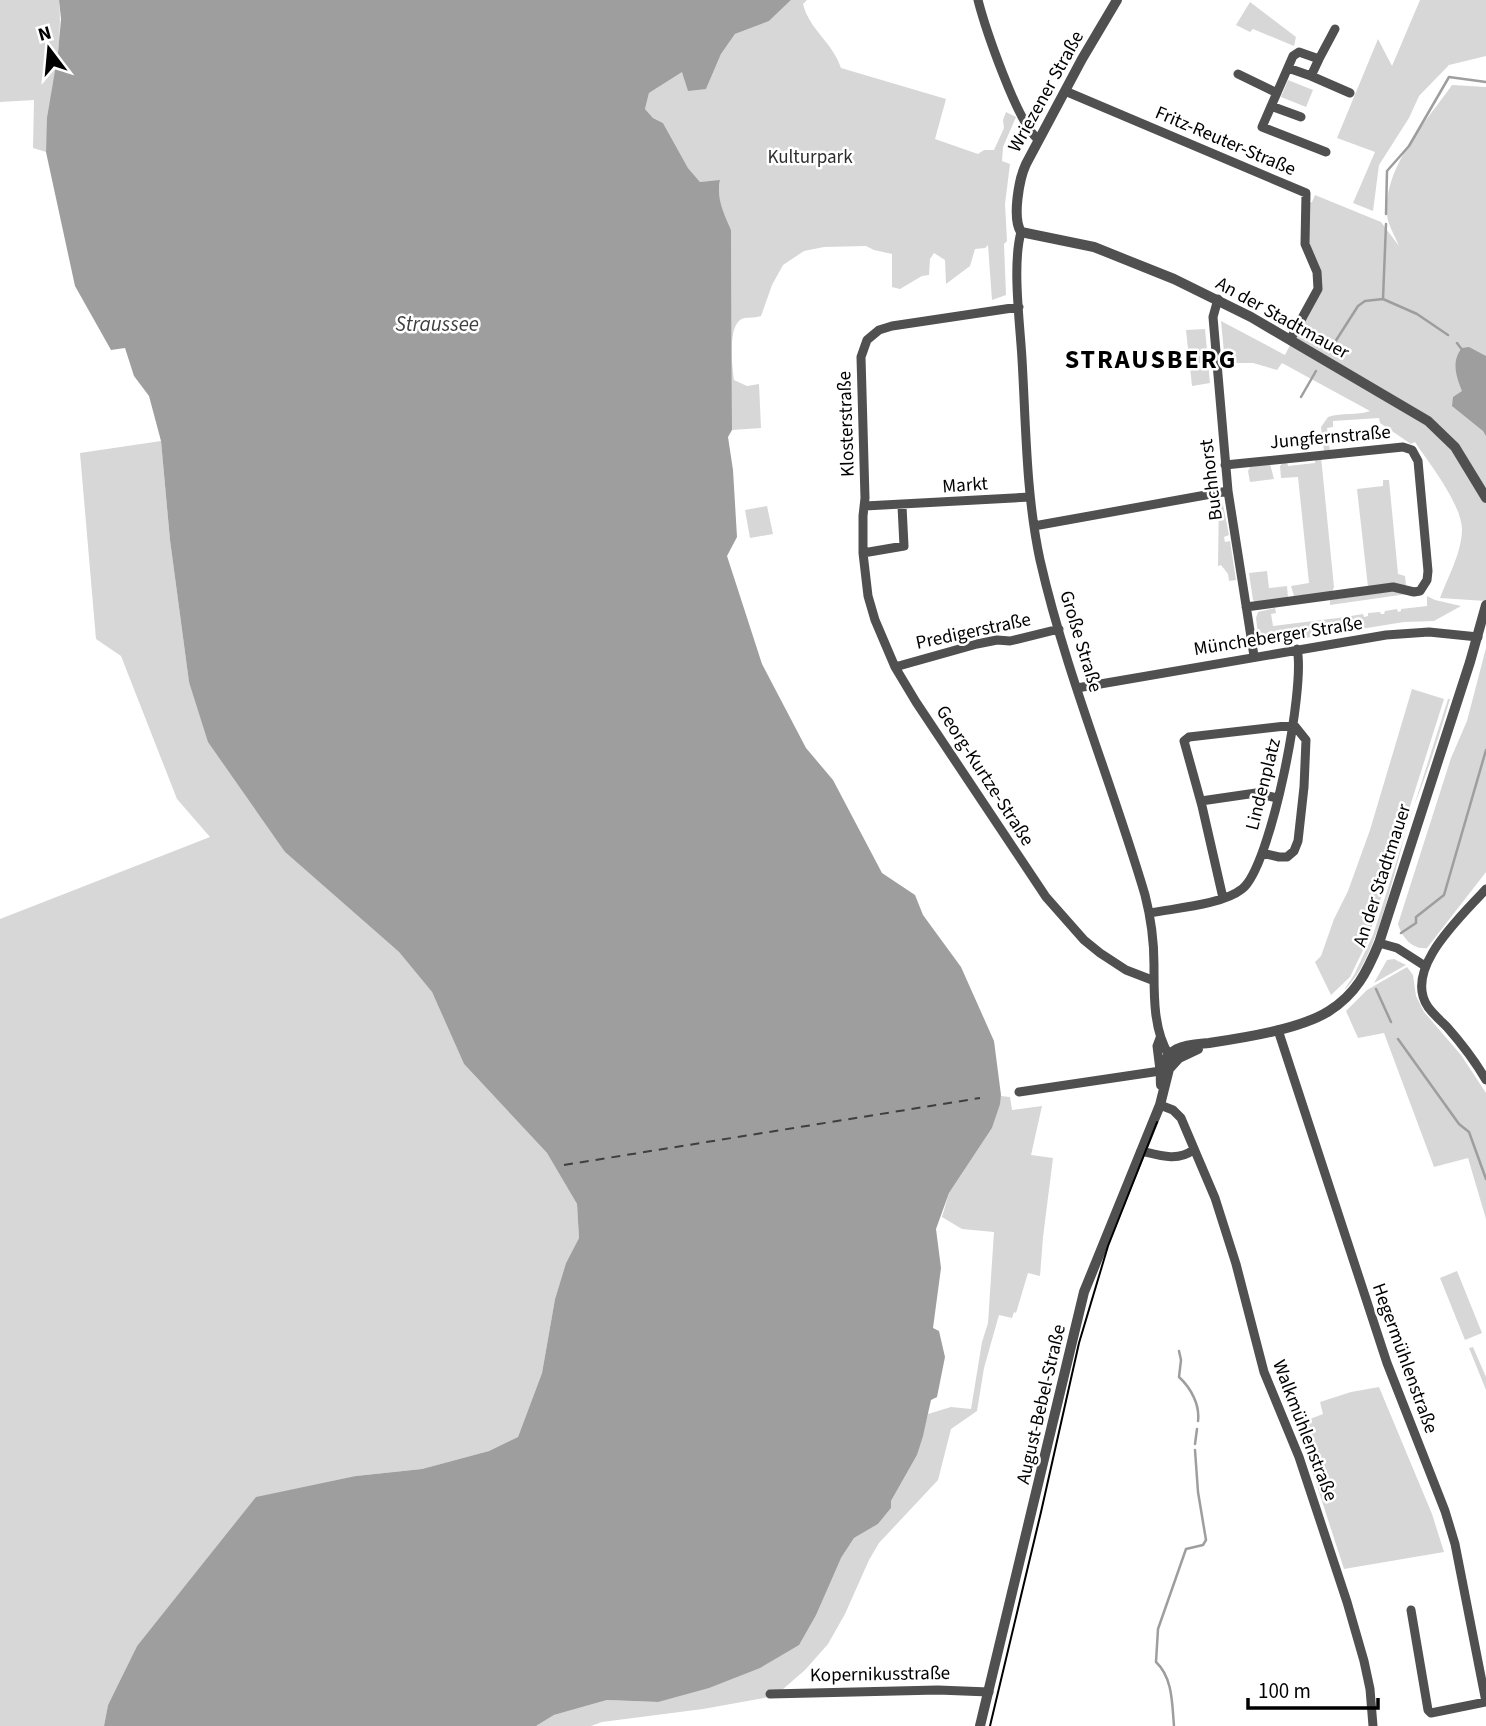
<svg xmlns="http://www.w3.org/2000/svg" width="1486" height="1726" viewBox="0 0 1486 1726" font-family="'Source Sans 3',sans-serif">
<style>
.green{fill:#d7d7d7}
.water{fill:#9e9e9e}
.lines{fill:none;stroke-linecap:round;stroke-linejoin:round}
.stream{stroke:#9e9e9e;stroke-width:2.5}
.ferry{stroke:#3f3f3f;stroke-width:2;stroke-dasharray:9 7;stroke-linecap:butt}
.minor{stroke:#505050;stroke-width:9}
.tertiary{stroke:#505050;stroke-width:10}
.tram{stroke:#000;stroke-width:2}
.labels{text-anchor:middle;stroke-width:5;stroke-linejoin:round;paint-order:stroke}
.street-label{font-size:19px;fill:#000;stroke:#fff}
.park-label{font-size:19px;fill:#2e2e2e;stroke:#fff}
.water-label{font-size:21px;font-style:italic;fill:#3f3f3f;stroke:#fff}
.district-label{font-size:26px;font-weight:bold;letter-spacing:2px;fill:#000;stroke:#fff}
</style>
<rect width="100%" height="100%" fill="#fff"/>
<path class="green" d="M0,0H59C64,51 48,101 46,152L33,148L34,100L0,102Z
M791,0H807L803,4C809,29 833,43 841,68L946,99L935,139L978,154L984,150H994L1004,128L1003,120L1006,112L1016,117L1003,147L1002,161L1010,164L1005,204L1007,241L1004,244L1006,295L992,300L988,245L985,248L975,249L970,266L946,284L945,260L934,253L930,259L929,275L922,276L900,289L892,287V254L874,250L866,246L824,247L804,251L783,265L772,285L761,316C754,319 746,316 740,320C728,329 732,366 734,380L747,386L759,384L761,428L732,430L731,230C724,215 716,198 720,181L700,182L688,168L663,123L653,118L645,109L649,93L683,71L706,89L721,54L735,34L769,21Z
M1420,0H1486V56L1449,65L1419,96L1409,118L1379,165L1373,211L1353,203L1375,152L1337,138L1378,39L1392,66Z
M1250,2L1296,37L1294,46L1253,29L1250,32L1236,25Z
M1288,80L1313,90L1306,107L1281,97Z
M1452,85L1486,87V601L1440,598C1448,577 1462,552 1462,529C1461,503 1429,463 1415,442L1411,444L1380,423L1379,418L1333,421V427L1327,428L1330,451H1324L1321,427L1328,417C1342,412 1357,416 1370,411L1282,363L1277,370L1253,363H1225L1221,321L1285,355L1318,289L1309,259L1307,204L1312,202L1315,195L1381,222L1399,246C1395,236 1388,225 1387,215C1383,167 1426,122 1452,85Z
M1205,329L1210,383L1192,386L1186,330Z
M161,441L170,540L189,682L285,852L399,952L432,992L464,1064L547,1153L577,1204L579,1238L566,1263L555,1299L542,1373L518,1437L489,1451L422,1469L356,1476L204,1563L137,1646L108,1705L104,1726H0V919L210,837L177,799L121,656L96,639L80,453Z
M1321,457L1334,587L1332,592L1294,596L1291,586L1309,583L1298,477L1281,478L1280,466L1286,459L1288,466L1315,463V458Z
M1270,464L1274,479L1250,482L1248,471L1250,467Z
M1383,480H1389L1398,574L1405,576L1406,585L1368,587L1357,489L1383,486Z
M1219,499L1223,505L1229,535L1224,537L1225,542L1230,541L1236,580L1229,581L1228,574L1221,565L1218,566Z
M767,506L773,534L750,538L745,510Z
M1267,571L1269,588L1287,586L1288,598L1256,602L1253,600L1249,573Z
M1400,590L1409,594L1411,597L1407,594L1330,605V600Z
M1427,596L1435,600L1461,606L1434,621L1404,622L1263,645L1259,642L1256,618L1258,612L1275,608L1276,613L1271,614L1273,626L1346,617L1347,619H1351V616L1363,614L1364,617L1368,616V613L1380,612L1381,614H1384L1385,611L1397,609L1398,612L1401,611V609L1427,606Z
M1486,648V872L1427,948C1412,950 1402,937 1398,924L1451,758L1467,721Z
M1412,689L1444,699L1367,942L1350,977L1331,995L1315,962L1321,956L1334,919L1348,891L1370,830Z
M1448,699H1450C1439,736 1428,771 1414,806C1397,852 1380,960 1344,990L1354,975L1373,935Z
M1394,959L1406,965L1374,983L1387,960Z
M1407,967L1413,975L1416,996L1424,1012L1461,1055L1486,1093V1219L1468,1158L1434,1167L1384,1033L1358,1038L1346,1011L1367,990Z
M1001,1096L1010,1097L1012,1110L1042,1106L1031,1155L1053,1158L1043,1237L1040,1276L1028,1273L1016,1313L1014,1312L1012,1318L999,1315L984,1368L977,1411L951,1429L938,1480L879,1543L869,1560L845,1614L828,1644L805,1670L775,1696L703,1709L602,1722L591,1726H536L554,1715L607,1700L658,1702L841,1558L854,1538L878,1524L891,1508V1501L917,1455L928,1414L951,1407L971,1409L982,1342L988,1323L994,1232L962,1229L942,1217L949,1193L992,1128Z
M1457,1271L1482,1333L1465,1340L1440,1278Z
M1473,1347L1486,1377V1390L1469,1348Z
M1379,1387L1432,1514L1444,1552L1344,1569L1297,1424L1323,1414L1320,1402L1351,1392Z"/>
<path class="water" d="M59,0H791L769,21L735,34L721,54L706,89L688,91L682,72L649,93L645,109L653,118L663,123L688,168L700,182L720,180C716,198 724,214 731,230L732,430L728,437L733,470L737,537L727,556L762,664L806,748L833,780L882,873L915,895L923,915L961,967L994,1041L1001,1095L1000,1104L992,1128L949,1193L936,1229L941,1268L933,1328L939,1331L945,1357L937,1397L931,1400L923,1436L917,1455L891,1501V1508L878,1524L854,1538L841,1558L816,1615L799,1645L760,1668L709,1688L658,1702L607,1700L554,1715L536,1726H104L108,1705L137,1646L256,1497L356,1476L422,1469L489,1451L518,1437L542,1373L555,1299L566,1263L579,1238L577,1204L547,1153L464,1064L432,992L399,952L285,852L208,742L189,682L170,540L161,441L149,396L134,376L125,348L111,350L75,286L46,152L47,118L58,53L61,19Z
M1469,347L1486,356V436L1483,431L1452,406L1453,397L1462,391C1456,376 1451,361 1462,348Z"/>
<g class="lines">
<path class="stream" d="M1386,214L1387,171L1409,146L1449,77L1486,82
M1386,224L1383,299L1417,314L1448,335
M1335,342L1358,306L1365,301L1383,299
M1457,343L1463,351
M1301,397L1316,371
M1401,933L1416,923V917L1444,895L1486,750
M1376,989L1391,1022
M1398,1039L1459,1124L1469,1132L1486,1179
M1179,1351L1181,1360L1179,1377C1191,1388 1200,1405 1198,1421
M1195,1444L1197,1429
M1174,1726C1172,1704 1173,1678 1156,1662L1158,1629L1186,1549L1203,1545L1206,1540L1198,1492L1195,1450"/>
<path class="ferry" d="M564,1165L980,1098"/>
<path class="minor" d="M978,0C985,27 1018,125 1038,139
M1319,59L1335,29
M1288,68L1311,76L1319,59L1299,52L1293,56L1262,127L1326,152
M1238,74L1277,93
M1311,76L1350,93
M1065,91L1306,193L1305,244L1317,272L1318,289L1290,340
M1271,106L1301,117
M1021,232C1012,266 1020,323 1022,359C1026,426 1026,495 1040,560C1066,674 1112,783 1145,895C1151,918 1154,941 1154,965C1154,994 1153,1030 1169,1055
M1218,299L1213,317L1228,491L1254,656
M1019,307L892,326L879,330L867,340L861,357L865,498L863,516V553L868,596L875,620L895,667L916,702L1046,897L1084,940L1100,953L1126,970L1152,980
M1225,465L1403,447L1412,450L1418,461L1428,571L1427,580L1420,591L1414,592L1393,587L1246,607
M865,506L1030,497
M1034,526L1228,491
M863,553L904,546L902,506
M895,667L977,644L997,640L1010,641L1059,629
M1077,688L1386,635L1429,632L1478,637
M1201,801L1256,793L1277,798
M1486,889C1462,916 1402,969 1428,1007C1434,1015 1441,1021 1447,1027C1462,1044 1475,1061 1486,1080
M1223,898L1202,806L1184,741L1189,737L1294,725L1306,740L1304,787L1298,841L1294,851L1287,857H1279L1262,853
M1150,913C1175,908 1222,905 1242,889C1271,867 1306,686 1297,649
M1379,943L1397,948L1425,966
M1278,1030L1387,1363L1445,1511L1455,1544L1486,1702
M1160,1070L1157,1046L1160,1038
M1019,1092L1167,1070
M1160,1105L1173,1110L1181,1118L1215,1198L1236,1264L1264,1372L1299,1457L1347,1602L1364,1661L1370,1689L1373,1726
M1141,1151C1158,1155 1178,1162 1193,1150
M1411,1610L1428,1710L1431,1713L1486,1702
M770,1694L938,1690L989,1692"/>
<path class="tertiary" d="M1117,0L1082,59L1026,164C1019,179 1012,218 1021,232L1094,247L1174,279L1251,317L1428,421L1455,447L1486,498
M1169,1069L1179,1058L1198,1049
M1161,1085C1160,1070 1162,1057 1177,1049C1187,1044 1199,1044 1209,1043C1243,1038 1301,1029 1329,1011C1356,994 1367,972 1379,943L1470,662L1486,605
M980,1726L1084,1292L1160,1105L1169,1069V1055"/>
<path class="tram" d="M990,1726L1041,1512L1079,1343L1108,1246L1157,1122"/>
</g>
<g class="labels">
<g class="street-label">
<text transform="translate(1045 91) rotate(-61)" y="7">Wriezener Straße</text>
<text transform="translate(1226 140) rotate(23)" y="7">Fritz-Reuter-Straße</text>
<text transform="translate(1283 317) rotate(29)" y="7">An der Stadtmauer</text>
<text transform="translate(845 424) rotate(-92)" y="7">Klosterstraße</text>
<text transform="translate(1330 436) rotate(-5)" y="7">Jungfernstraße</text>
<text transform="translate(1210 480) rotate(-97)" y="7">Buchhorst</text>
<text transform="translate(965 484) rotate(-4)" y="7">Markt</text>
<text transform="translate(973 630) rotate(-12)" y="7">Predigerstraße</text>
<text transform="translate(1278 635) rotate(-9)" y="7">Müncheberger Straße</text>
<text transform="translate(1082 641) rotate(73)" y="7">Große Straße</text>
<text transform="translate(986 775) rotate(57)" y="7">Georg-Kurtze-Straße</text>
<text transform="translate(1262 784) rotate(-76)" y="7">Lindenplatz</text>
<text transform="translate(1381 875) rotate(-72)" y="7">An der Stadtmauer</text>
<text transform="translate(1406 1358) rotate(70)" y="7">Hegermühlenstraße</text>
<text transform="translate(1040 1404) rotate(-77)" y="7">August-Bebel-Straße</text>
<text transform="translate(1306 1430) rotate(69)" y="7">Walkmühlenstraße</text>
<text transform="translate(880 1673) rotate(-1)" y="7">Kopernikusstraße</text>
</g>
<g class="park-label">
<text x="810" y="163">Kulturpark</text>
</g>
<g class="water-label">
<text x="437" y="331">Straussee</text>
</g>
<g class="district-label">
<text x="1151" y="368">STRAUSBERG</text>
</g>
</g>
<g transform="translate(49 49) rotate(344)" stroke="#ffffff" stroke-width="5" paint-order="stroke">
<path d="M0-5L12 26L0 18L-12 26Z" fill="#000000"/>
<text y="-10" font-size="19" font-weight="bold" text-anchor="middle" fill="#000000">N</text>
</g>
<path d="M1248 1698v10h130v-10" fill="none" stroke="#000000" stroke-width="3.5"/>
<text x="1258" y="1698" font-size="21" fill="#000000" stroke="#ffffff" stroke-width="5" paint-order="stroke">100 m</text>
</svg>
